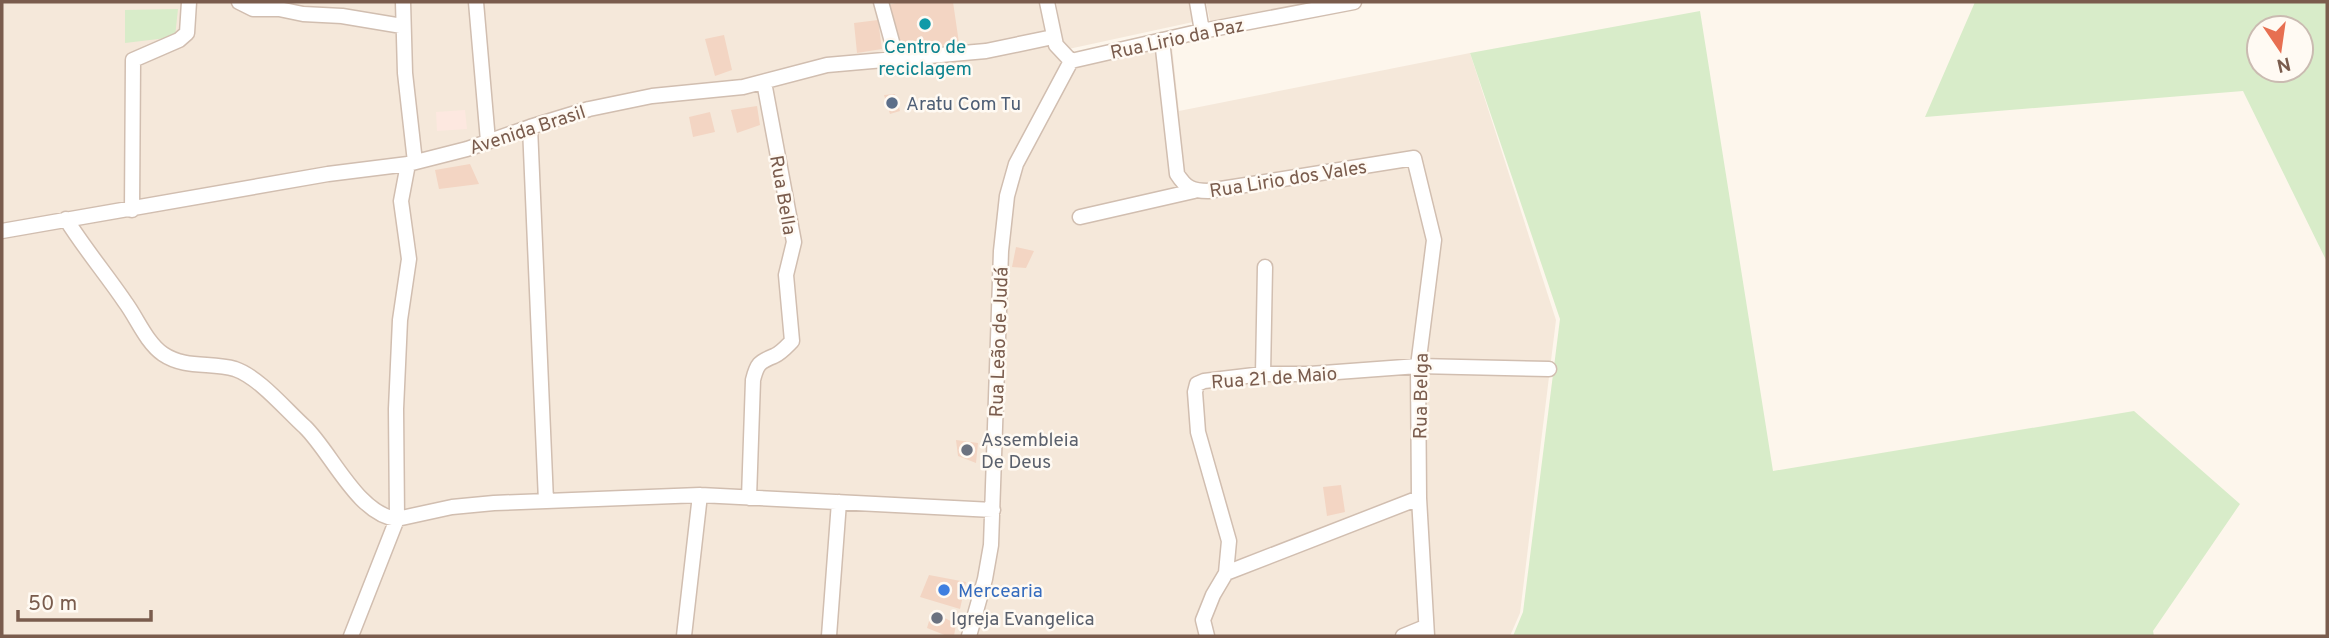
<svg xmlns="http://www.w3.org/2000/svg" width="2329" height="638" viewBox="0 0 2329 638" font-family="Overpass,sans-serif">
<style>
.residential{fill:#f5e8da}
.commercial{fill:#fde8e0}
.green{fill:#d8ecc9;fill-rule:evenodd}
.building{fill:#f3d5c3}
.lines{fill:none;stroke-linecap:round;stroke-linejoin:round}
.street-casing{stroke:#d1beb0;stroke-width:17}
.street{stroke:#fff;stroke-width:14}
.culture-dot{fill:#0f9aa8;stroke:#fffaf3;stroke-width:2.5}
.service-dot{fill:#5c6f8a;stroke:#fffaf3;stroke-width:2.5}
.worship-dot{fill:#6b7280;stroke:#fffaf3;stroke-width:2.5}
.shop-dot{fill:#3f7fe0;stroke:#fffaf3;stroke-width:2.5}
.labels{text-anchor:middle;stroke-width:5;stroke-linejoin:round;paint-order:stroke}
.street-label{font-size:19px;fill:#7a5c4d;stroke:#fffaf3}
.culture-label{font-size:19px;fill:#0d838f;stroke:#fffaf3}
.service-label{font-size:19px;fill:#4e5e75;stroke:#fffaf3;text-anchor:start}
.worship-label{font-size:19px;fill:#5b616d;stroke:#fffaf3;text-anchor:start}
.shop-label{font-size:19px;fill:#366cbe;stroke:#fffaf3;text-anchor:start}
</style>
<rect width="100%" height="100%" fill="#fdf6ec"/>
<path class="residential" d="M2,2H1047L1055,53L1071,61L1172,47L1179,111L1470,53L1556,320L1520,613L1510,636H2Z
M1056,2H1189L1193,22L1064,50Z
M1206,2H1311L1210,21Z"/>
<path class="commercial" d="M465,110L467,129L437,131L436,112Z"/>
<path class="green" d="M1975,2H2327V262L2243,91L1925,117ZM2259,28H2301V70H2259Z
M178,9L175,37L125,43V10Z
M1700,11L1773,471L2134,411L2240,504L2153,631L2154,636H1513L1523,612L1560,319L1470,53Z"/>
<path class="building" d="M900,2H953L959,43L902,53L888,5Z
M878,20L882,49L857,53L854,23Z
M724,35L732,70L715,76L705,39Z
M895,94L900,111L890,114L884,95Z
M757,106L760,125L737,133L731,110Z
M710,112L715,132L693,137L689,117Z
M470,164L479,184L439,189L435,170Z
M1016,247L1034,251L1026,268L1012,267Z
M956,440L978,443L976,463L958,456Z
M1341,485L1345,512L1327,516L1323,487Z
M929,575L966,582L960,609L920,597Z
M932,611L956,624L954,636H947L927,628Z"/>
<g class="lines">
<defs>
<path id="street" d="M239,2L253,9H279L303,14L342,16L402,26
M403,2L405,73L415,162
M476,2L488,141
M881,2L897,60
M1047,2L1056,45L1071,61L1202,31L1354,2
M1197,2L1202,31
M1162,40L1177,174C1186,188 1192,191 1208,191L1414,158L1434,240L1418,366L1419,498L1427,636
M530,127L546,501
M132,210L133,60L179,40L187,33L189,2
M1080,217L1194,191
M66,219C84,248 106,274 125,302C137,318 146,342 163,354C185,369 211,362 235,369C259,377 286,410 305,427C331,452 358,515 397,519L452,507L494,503L700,495L993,510
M2,231L328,174L408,164L467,149L530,127L589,109L652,96L743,87L827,65L986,51L1053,37
M1263,374L1265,267
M749,498L753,380C757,364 759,362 774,356C781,353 787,346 792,341L786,275L794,242L764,82
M1226,573L1229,541L1198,432L1195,392L1197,384L1204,381L1263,374H1310L1418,366L1549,369
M351,636L397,519L396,409L400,320L409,259L401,201L408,164
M684,636L700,495
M829,636L839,502
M969,636L985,579L991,545L1001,251L1007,196L1016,164L1071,61
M1207,636L1203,620L1213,595L1226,573L1419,498
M1403,636L1425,627"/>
</defs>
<use href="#street" class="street-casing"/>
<use href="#street" class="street"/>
</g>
<circle class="culture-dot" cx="925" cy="24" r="7"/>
<circle class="service-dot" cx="892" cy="103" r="7"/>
<g class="worship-dot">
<circle cx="967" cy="450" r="7"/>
<circle cx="937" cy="618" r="7"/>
</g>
<circle class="shop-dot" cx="944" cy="590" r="7"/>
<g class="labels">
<g class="street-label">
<text transform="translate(1177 38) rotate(-12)" y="7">Rua Lirio da Paz</text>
<text transform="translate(527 129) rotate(-18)" y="7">Avenida Brasil</text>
<text transform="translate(1288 178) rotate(-9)" y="7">Rua Lirio dos Vales</text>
<text transform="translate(784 195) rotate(80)" y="7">Rua Bella</text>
<text transform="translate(998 342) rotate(-88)" y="7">Rua Leão de Judá</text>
<text transform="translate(1274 377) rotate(-4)" y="7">Rua 21 de Maio</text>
<text transform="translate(1420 396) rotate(-89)" y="7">Rua Belga</text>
</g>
<g class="culture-label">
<text x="925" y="53">Centro de<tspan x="925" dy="22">reciclagem</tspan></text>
</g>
<g class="service-label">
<text x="906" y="110">Aratu Com Tu</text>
</g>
<g class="worship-label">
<text x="981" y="446">Assembleia<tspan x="981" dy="22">De Deus</tspan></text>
<text x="951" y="625">Igreja Evangelica</text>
</g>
<g class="shop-label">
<text x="958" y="597">Mercearia</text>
</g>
</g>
<rect width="2329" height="638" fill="none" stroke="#7a5c4d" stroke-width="7"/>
<g transform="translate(2280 49) rotate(167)"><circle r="33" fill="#fffaf3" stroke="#cabbb1" stroke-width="2"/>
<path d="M0-5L12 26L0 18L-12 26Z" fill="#e76f51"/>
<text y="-10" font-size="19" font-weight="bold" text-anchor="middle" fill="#7a5c4d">N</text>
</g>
<path d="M18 610v10h133v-10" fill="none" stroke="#7a5c4d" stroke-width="3.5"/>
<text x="28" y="610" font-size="21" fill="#7a5c4d" stroke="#fffaf3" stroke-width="5" paint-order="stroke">50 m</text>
</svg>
